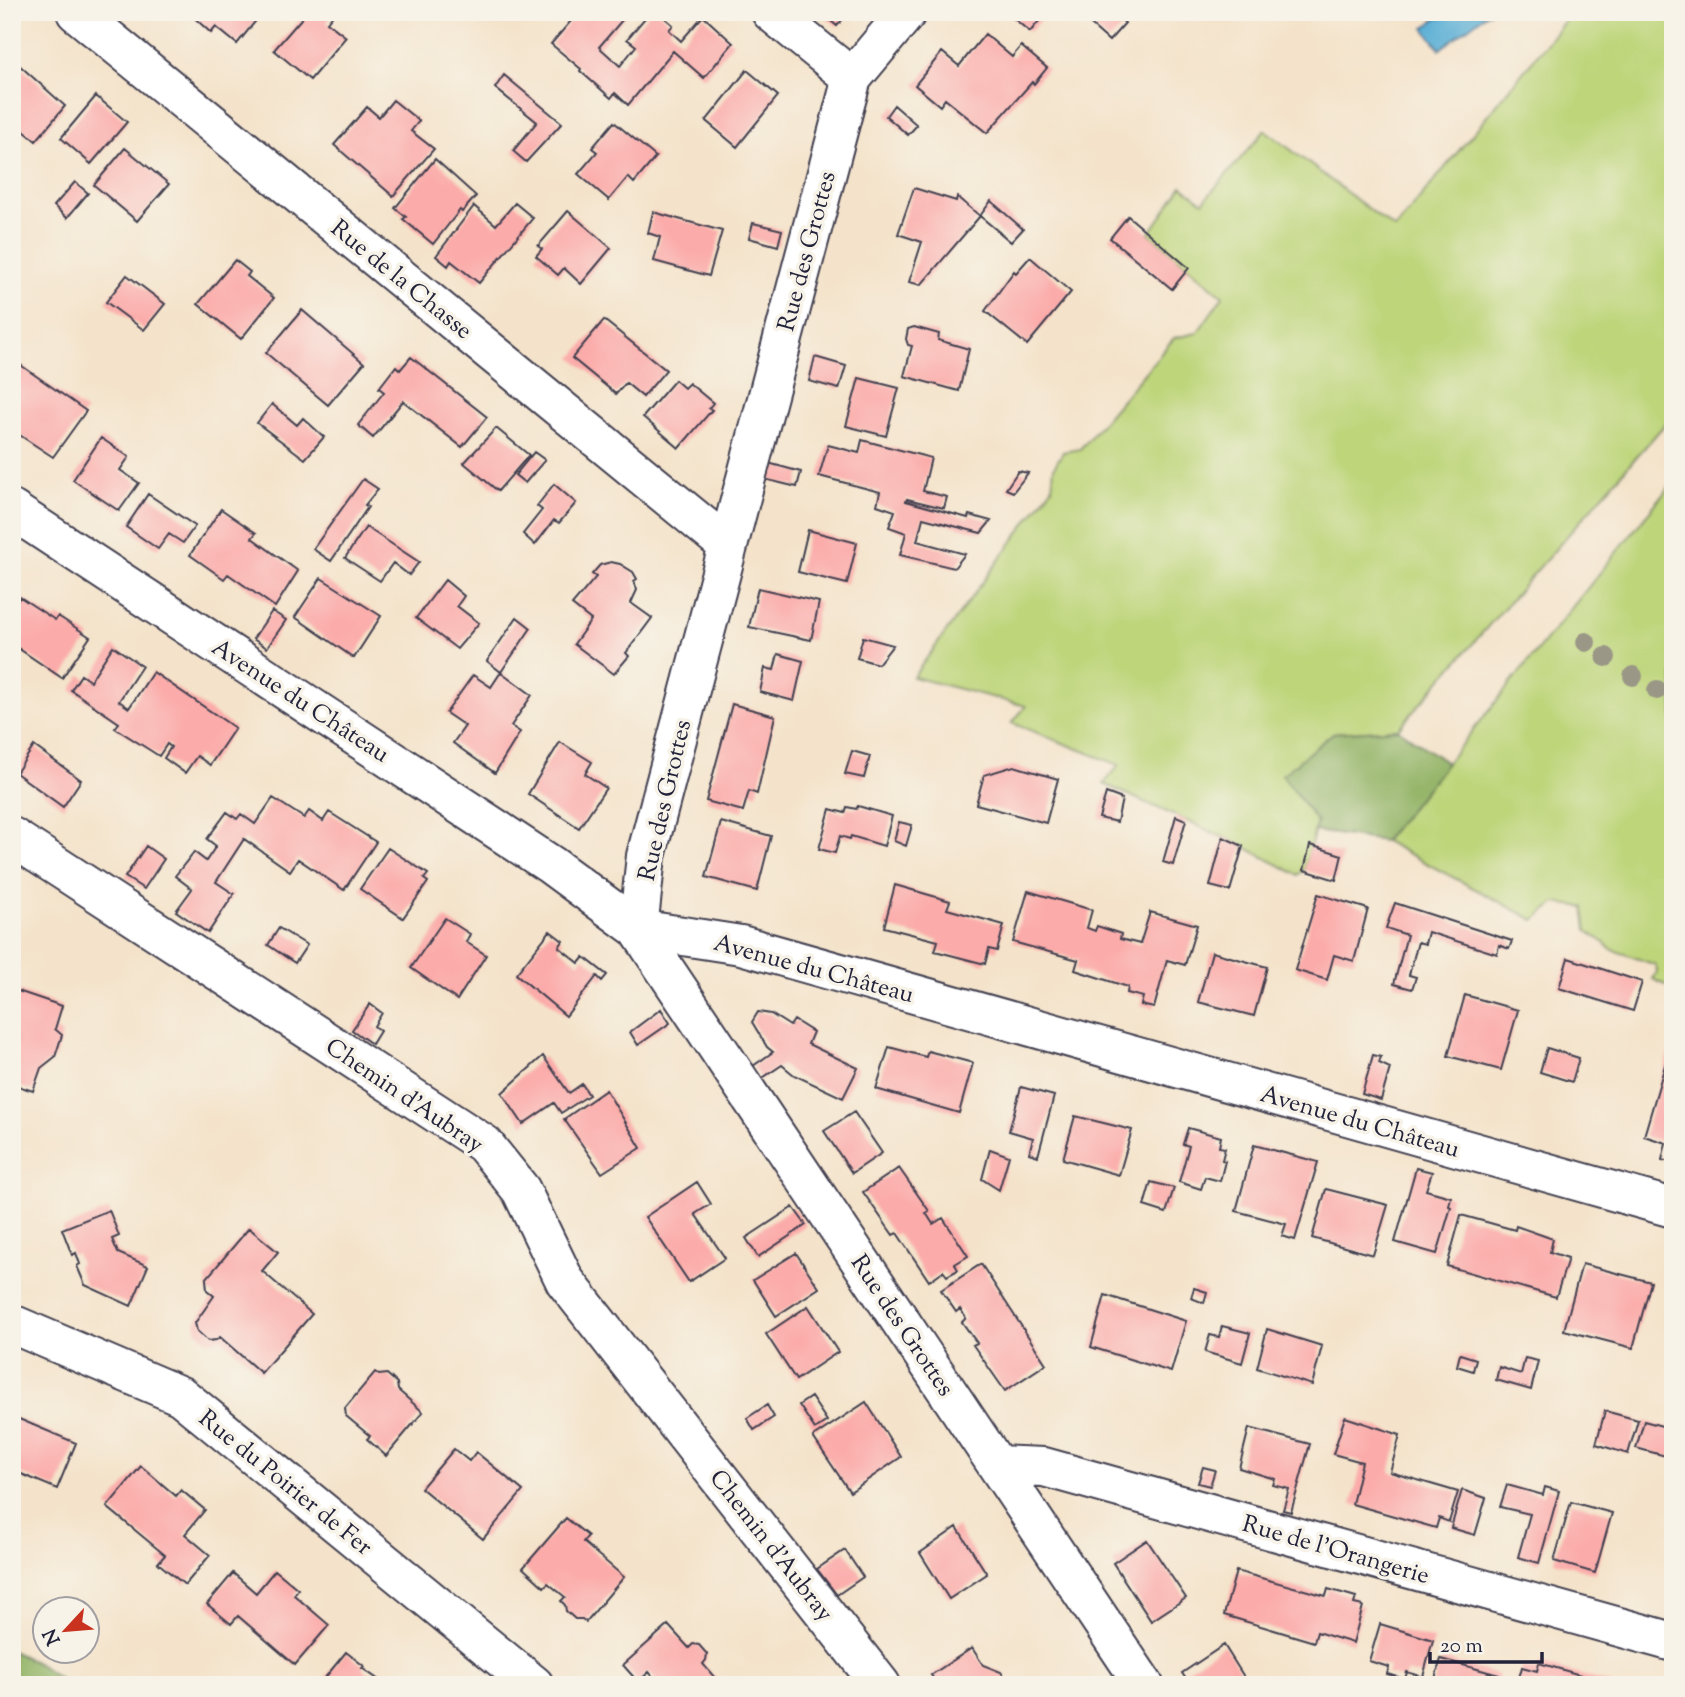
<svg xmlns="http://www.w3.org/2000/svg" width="1685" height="1697" viewBox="0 0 1685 1697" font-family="'Sorts Mill Goudy',serif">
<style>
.green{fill:#bed57a;stroke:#707c5a;stroke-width:2}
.forest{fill:#96b66a;stroke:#5c6c52;stroke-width:2}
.water{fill:#59aed5;stroke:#3e6888;stroke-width:2}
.building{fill:#fbacaa}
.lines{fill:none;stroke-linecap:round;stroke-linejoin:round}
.street-casing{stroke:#423f50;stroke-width:42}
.street{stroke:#fff;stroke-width:38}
.tree{fill:#9a9786}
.labels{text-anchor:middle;stroke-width:7;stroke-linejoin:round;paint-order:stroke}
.street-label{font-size:24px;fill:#22223b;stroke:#f7f3e8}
</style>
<rect width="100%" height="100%" fill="#f7f3e8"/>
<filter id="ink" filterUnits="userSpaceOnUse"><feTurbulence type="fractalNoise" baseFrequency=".0143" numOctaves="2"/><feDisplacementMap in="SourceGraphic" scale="14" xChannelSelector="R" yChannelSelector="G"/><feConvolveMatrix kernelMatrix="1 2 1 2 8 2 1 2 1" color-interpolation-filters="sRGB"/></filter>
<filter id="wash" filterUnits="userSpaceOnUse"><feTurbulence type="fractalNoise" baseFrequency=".00686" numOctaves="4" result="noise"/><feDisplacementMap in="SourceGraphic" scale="28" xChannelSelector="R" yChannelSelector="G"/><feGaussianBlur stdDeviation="1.57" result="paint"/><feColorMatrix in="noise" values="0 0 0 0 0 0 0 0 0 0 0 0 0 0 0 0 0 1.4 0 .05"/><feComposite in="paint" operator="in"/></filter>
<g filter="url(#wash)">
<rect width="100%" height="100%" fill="#f4e3ca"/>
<path class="green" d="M1572,12H1673V415L1398,729L1333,733L1283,776L1317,822L1304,870L1298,875L1243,846L1104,784L1119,765L1012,723L1026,706L913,677L1052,488L1054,467L1063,452L1080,449L1174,338L1197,333L1223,296L1149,234L1182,186L1203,202L1265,130L1395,229Z
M1673,482V989L1653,979L1657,972L1656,965L1610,949L1605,943L1587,931L1584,907L1556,903L1534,920L1384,841Z"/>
<path class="forest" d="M1398,729L1447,763L1384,841L1314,831L1317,822L1282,775L1333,733Z
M12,1651L37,1663L68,1685H12Z"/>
<path class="water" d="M1445,12H1489L1440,49L1424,28Z"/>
<g id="blocks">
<path class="building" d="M188,12H263L237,44L216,27L211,33Z
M307,12H335L327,22L346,37L310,80L274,50Z
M589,12H629L599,47L620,66L636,46L627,39L650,12H658L673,25L669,30L681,41L703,16L733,43L704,78L673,51L628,105L615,93L611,98L580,71L581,69L551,44L577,14L584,19Z
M820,12H836L843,19L837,26Z
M1006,12H1040L1044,15L1030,32Z
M1069,12H1117L1115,14L1125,23L1109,41L1082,17L1080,21Z
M985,34L1012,57L1021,46L1047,68L1034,84L1032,82L987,133L945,99L940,106L915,85L942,52L959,66Z
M18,64L65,106L36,141L12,121V70Z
M747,70L778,96L737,147L706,121Z
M504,75L562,123L526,162L513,151L537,122L495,88Z
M96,96L127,122L91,164L61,138Z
M393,100L419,121L411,131L434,149L393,196L334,145L367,107L379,117Z
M894,105L917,125L908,135L886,116Z
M614,122L656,157L634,183L628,177L609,200L578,174L597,152L592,148Z
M125,148L169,184L137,221L94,185Z
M435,159L476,196L462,212L460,210L433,244L403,219L406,217L395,208Z
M75,182L88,193L67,218L54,206Z
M914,188L956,201L957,197L980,216L921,285L909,282L922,242L898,234Z
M991,201L1023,229L1011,242L980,216Z
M515,203L533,218L479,283L451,261L448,266L436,256L474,206L496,225Z
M568,211L611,248L581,284L564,268L558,275L536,256L542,249L538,246Z
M653,212L722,231L709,276L654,261L660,237L648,233Z
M1128,216L1189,268L1172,289L1110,238Z
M753,223L782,230L778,246L749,238Z
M1030,257L1071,292L1027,345L985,311L1014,271L1016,273Z
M235,260L250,272L247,276L274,298L241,339L198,304Z
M127,275L165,304L144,330L106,302Z
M302,310L364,363L328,405L266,353Z
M604,320L666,370L643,397L626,383L616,394L572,358Z
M914,327L939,334L938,340L969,349L959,391L904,376L912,346L908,345L906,339L908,329Z
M411,357L487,417L462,447L403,401L373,438L358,425L384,392L379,388L396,366L400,370Z
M815,357L846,366L839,389L809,381Z
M12,359L86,411L53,457L12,430Z
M859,378L899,388L886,436L846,426Z
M675,380L684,388L689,383L713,403L709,408L712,410L679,448L643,417Z
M272,404L297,425L303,418L324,437L305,459L257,423Z
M496,428L529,455L498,491L464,463Z
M101,438L129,457L120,470L139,483L119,511L73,480Z
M862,440L931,458L923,491L947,497L944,508L907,499L906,501L968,518L969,515L991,521L981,533L923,518L917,541L965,554L954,568L900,555L906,533L889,527L895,511L877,505L880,492L819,476L828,445L859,453Z
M534,452L545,460L525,483L515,475Z
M768,463L801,472L797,487L764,479Z
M1018,471L1028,473L1013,492L1006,489Z
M363,479L378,489L365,505L368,507L331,561L313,549Z
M554,484L576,503L559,523L554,520L535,545L523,534L542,510L537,506Z
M148,494L195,526L183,543L169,534L158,549L126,527Z
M221,509L256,533L252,538L298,571L275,607L228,574L224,579L190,555Z
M366,527L419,562L409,575L393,563L380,581L345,558Z
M808,530L857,543L847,584L798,572Z
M611,562L620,564L633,572L637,579L634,581L637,590L631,603L652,618L626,653L629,656L614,674L574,644L591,620L572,605L596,577L592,574L600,565Z
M321,578L381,616L354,658L295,617Z
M445,580L464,596L457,606L479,623L457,649L416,618Z
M758,588L819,602L811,640L749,627Z
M20,597L55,620L58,616L90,637L62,678L12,644V608Z
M272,611L286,620L267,648L253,639Z
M517,617L531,628L501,672L487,661Z
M863,637L893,645L878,664L857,658Z
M113,646L142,666L119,701L129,708L153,672L235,728L210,765L197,756L185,773L164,758L171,747L167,744L159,756L115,728L119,723L71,690L81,675L90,681Z
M778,654L803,661L794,701L760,692L765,668L774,670Z
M501,672L532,695L511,726L520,732L495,773L453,743L465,726L446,713L473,675L491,687Z
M732,704L775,716L757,794L749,791L743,811L706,801Z
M560,742L592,762L585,774L606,788L579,828L528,794Z
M34,746L81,780L63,807L16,773Z
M852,751L870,756L864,778L845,774Z
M1014,766L1058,779L1046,823L976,804L984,775Z
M1106,793L1122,799L1117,822L1099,818Z
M273,798L304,818L309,811L323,821L329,812L376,842L344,890L298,859L290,871L244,839L216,882L234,894L208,933L176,911L192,889L175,876L194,852L206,861L216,846L207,839L227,812L237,819L241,814L255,824Z
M858,806L892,816L884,846L851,836L850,839L840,836L835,853L819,849L830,809L845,813L847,807L856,809Z
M1176,816L1186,820L1173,865L1163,862Z
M721,822L771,836L757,891L706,877Z
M899,822L912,825L906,846L894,841Z
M1223,837L1243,846L1230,891L1210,886Z
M1310,845L1342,855L1336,880L1304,870Z
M146,846L164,859L144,889L125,877Z
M388,848L428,874L424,879L428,882L403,918L360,889Z
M895,885L950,901L947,909L1004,925L997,951L989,949L985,964L935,951L938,941L884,927Z
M1028,891L1092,910L1087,928L1095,931L1097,926L1121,934L1120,939L1140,944L1150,912L1197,925L1185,965L1167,960L1154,1008L1141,1005L1143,997L1127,993L1128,987L1075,970L1078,960L1013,942Z
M1318,894L1368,909L1354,961L1334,955L1327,980L1295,970Z
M1395,903L1512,941L1509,949L1499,945L1497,954L1428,932L1425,944L1418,942L1409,975L1416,977L1412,989L1394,984L1407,935L1386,928Z
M445,918L470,934L466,942L486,955L457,1000L411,968Z
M279,928L307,945L295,963L268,945Z
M550,931L563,941L559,947L579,963L584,957L607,975L602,981L597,976L566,1016L516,974Z
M1212,952L1267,967L1254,1016L1198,1002Z
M1568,958L1642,982L1633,1011L1559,988Z
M12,989L62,1006L55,1029L62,1035L55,1057L41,1068L33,1091L12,1084Z
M1465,995L1518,1010L1501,1070L1448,1056Z
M370,1004L382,1013L374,1026L380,1031L372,1044L352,1030Z
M661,1009L670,1023L638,1045L630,1032Z
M758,1012L771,1014L790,1026L794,1020L813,1032L808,1044L858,1068L843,1098L794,1075L782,1065L761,1079L753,1066L773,1052L767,1047L752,1022Z
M1673,1038V1163L1662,1160L1666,1143L1644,1136Z
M889,1047L926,1057L928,1051L973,1063L959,1113L876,1089Z
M1547,1048L1579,1058L1572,1082L1540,1072Z
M1373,1055L1381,1057L1379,1063L1390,1068L1381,1100L1362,1094Z
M543,1056L569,1093L582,1084L589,1095L561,1113L554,1103L523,1124L502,1093Z
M1021,1087L1054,1096L1038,1156L1029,1153L1033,1138L1009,1131Z
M606,1090L641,1148L602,1173L564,1119Z
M854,1112L882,1153L852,1173L824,1131Z
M1075,1116L1132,1130L1119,1175L1063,1159Z
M1188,1128L1221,1137L1219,1147L1225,1148L1222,1160L1225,1161L1220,1181L1205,1177L1201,1189L1179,1182L1189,1146L1183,1144Z
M1254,1145L1318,1162L1295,1240L1282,1236L1286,1224L1236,1211Z
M990,1149L1009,1156L999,1190L982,1179Z
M899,1168L929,1211L926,1213L933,1224L943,1218L968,1256L955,1264L958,1270L947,1276L943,1271L929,1281L897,1233L893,1235L863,1192Z
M1416,1168L1432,1172L1426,1190L1451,1197L1449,1206L1451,1207L1437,1254L1395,1242Z
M697,1182L711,1204L695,1214L725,1258L689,1282L645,1217Z
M1151,1182L1174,1188L1166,1213L1144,1206Z
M1326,1189L1388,1205L1373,1255L1312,1238Z
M793,1207L806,1225L758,1257L746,1238Z
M109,1210L119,1236L112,1239L118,1253L148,1266L131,1306L85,1285L77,1266L80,1264L76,1253L72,1255L62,1229Z
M1461,1215L1515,1230L1516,1226L1553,1239L1550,1252L1568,1258L1556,1297L1447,1266Z
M249,1228L278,1252L262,1271L312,1314L261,1373L220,1337L216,1340L208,1341L197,1331L195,1323L214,1296L207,1290L206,1279Z
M796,1253L819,1288L776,1316L753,1280Z
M981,1264L1046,1364L1005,1391L973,1345L977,1343L962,1322L966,1318L960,1309L956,1312L941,1290Z
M1582,1264L1651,1282L1633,1348L1564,1330Z
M1194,1288L1207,1292L1204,1303L1191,1298Z
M1105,1295L1186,1321L1171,1372L1091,1347Z
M808,1306L838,1352L796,1380L766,1334Z
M1222,1326L1250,1333L1242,1363L1205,1352L1210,1335L1219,1337Z
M1267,1329L1322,1346L1312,1385L1257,1368Z
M1460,1354L1476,1359L1473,1371L1457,1366Z
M1525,1358L1538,1361L1531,1390L1496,1380L1499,1367L1521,1374Z
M375,1372L379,1375L387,1374L397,1383L398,1390L423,1412L386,1456L367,1439L370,1436L346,1416L345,1408Z
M811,1397L827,1421L815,1429L799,1405Z
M866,1402L901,1457L850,1492L813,1437Z
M767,1405L774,1417L754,1430L747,1418Z
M1605,1411L1638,1420L1628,1454L1596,1444Z
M12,1416L76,1443L57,1489L12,1470Z
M1345,1417L1400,1435L1390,1472L1458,1492L1449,1522L1439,1518L1436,1528L1352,1504L1362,1462L1333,1454Z
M1644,1421L1673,1429V1458L1636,1448Z
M1249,1428L1310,1444L1291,1512L1283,1510L1289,1489L1273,1485L1275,1479L1239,1468Z
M454,1449L469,1461L476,1452L523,1491L483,1539L421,1488Z
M141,1466L176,1496L181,1490L205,1510L185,1534L210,1555L185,1585L158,1563L165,1555L107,1507Z
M1203,1467L1215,1470L1210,1486L1198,1483Z
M1507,1485L1543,1495L1545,1487L1559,1491L1539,1563L1518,1557L1530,1514L1500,1507Z
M1462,1490L1486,1498L1475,1535L1451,1528Z
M1571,1502L1612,1513L1595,1573L1554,1561Z
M566,1518L588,1536L583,1542L624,1577L586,1622L582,1619H575L566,1611L565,1605L561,1601L565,1597L548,1583L544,1587L523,1568Z
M957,1527L987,1574L949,1599L920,1553Z
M1147,1540L1186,1598L1151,1621L1113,1563Z
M845,1550L863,1577L837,1595L817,1569Z
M275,1570L298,1589L294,1595L329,1625L295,1665L238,1616L231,1624L207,1604L233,1573L256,1593Z
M1236,1571L1326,1596L1328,1589L1356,1597L1354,1604L1363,1606L1353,1643L1317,1632L1314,1642L1224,1615Z
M1380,1624L1433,1640L1423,1677L1407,1672L1405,1679L1387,1674L1389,1667L1369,1661Z
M668,1625L689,1648L693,1644L699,1645L707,1654L706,1660L703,1664L721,1685H651L655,1679L649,1672L638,1682L623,1665Z
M1224,1645L1246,1680L1240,1685H1190L1182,1673Z
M972,1648L983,1665L1001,1672L1009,1685H938L931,1675Z
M346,1652L364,1666L362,1668L386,1685H319Z
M1441,1659L1499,1675L1496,1685H1433Z
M1539,1663L1612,1684V1685H1517L1522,1667L1537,1671Z"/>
</g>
</g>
<g filter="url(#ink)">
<use href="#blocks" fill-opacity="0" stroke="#423f50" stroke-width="2"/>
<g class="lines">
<defs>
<path id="street" d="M76,12L728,546
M771,12L852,78
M907,12L852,78L646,856L638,929L1144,1685
M12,510L551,865L638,929L741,945L1673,1208
M12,837L484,1144L521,1190L565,1281L881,1685
M12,1324L181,1396L534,1685
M997,1465L1044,1467L1673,1642"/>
</defs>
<use href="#street" class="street-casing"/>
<use href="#street" class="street"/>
</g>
<g class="tree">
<circle cx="1586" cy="642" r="10"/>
<circle cx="1606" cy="657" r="10"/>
<circle cx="1633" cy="676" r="10"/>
<circle cx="1657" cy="690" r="10"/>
</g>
</g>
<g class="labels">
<g class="street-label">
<text transform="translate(806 251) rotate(-75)" y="8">Rue des Grottes</text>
<text transform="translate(402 279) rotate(39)" y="8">Rue de la Chasse</text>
<text transform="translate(301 700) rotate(33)" y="8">Avenue du Château</text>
<text transform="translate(664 800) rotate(-77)" y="8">Rue des Grottes</text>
<text transform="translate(814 968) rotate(15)" y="8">Avenue du Château</text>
<text transform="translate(405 1095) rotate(34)" y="8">Chemin d'Aubray</text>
<text transform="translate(1360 1121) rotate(16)" y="8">Avenue du Château</text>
<text transform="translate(903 1325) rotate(56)" y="8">Rue des Grottes</text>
<text transform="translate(286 1482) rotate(39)" y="8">Rue du Poirier de Fer</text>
<text transform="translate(772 1545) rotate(52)" y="8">Chemin d'Aubray</text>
<text transform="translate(1336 1549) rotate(16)" y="8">Rue de l'Orangerie</text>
</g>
</g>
<rect width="1685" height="1697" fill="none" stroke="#f7f3e8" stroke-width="42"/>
<g transform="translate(66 1630) rotate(244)"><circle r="33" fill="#f7f3e8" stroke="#a29fa3" stroke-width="2"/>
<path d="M0-5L12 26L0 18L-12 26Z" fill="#c8321e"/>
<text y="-10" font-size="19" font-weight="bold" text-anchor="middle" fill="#22223b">N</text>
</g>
<path d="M1430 1652v10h112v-10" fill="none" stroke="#22223b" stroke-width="3.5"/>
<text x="1440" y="1652" font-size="21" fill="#22223b" stroke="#f7f3e8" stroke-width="5" paint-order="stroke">20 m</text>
</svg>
